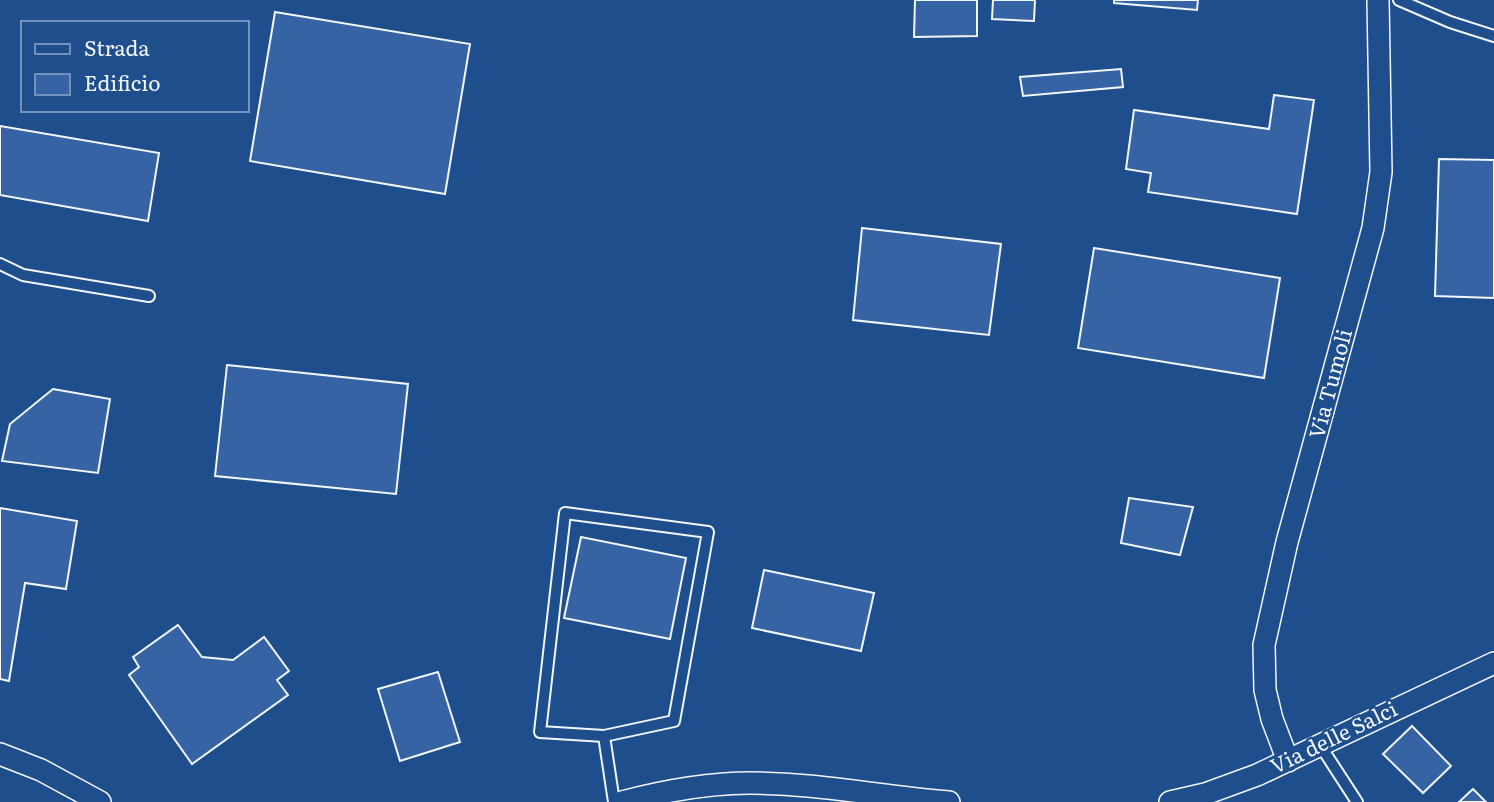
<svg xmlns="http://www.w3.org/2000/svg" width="1494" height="802" viewBox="0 0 1494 802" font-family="Literata,serif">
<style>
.building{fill:#3563a3;stroke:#f2f6ff;stroke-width:2}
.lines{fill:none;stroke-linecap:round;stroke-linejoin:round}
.lane-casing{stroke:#f2f6ff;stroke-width:14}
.street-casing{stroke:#f2f6ff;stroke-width:24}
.lane{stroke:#1f4e8c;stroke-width:10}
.street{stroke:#1f4e8c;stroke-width:21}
.labels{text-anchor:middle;stroke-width:5;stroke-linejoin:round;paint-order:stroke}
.street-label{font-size:21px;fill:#f2f6ff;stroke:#1f4e8c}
</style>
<rect width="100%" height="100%" fill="#1f4e8c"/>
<path class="building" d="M915,0H977V36L914,37Z
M993,0H1035L1034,21L992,19Z
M1114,0H1198L1197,10L1114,3Z
M275,12L470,44L445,194L250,161Z
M1121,69L1123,87L1023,96L1020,77Z
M1274,95L1314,100L1297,214L1148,192L1151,173L1126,169L1134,110L1269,129Z
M0,126L159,153L148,221L0,195Z
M1439,159L1494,160V298L1435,296Z
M862,228L1001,244L989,335L853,320Z
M1094,248L1280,278L1264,378L1078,348Z
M227,365L408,384L396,494L215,476Z
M53,389L110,399L98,473L2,461L10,424Z
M1129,498L1193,507L1180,555L1121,543Z
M0,508L77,521L66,589L25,583L9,681L0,679Z
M581,537L686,558L670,639L564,618Z
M764,570L874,593L861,651L752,628Z
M178,625L202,657L233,660L264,637L289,671L277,680L288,695L192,764L129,675L139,667L133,657Z
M438,672L460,742L400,761L378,689Z
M1412,726L1451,766L1423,793L1383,754Z
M1473,789L1486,802H1459Z"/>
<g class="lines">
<defs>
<path id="lane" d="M1399,0L1450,22L1494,36
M0,264L23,275L149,296
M565,513L708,532L674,721L604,736L540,732Z
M604,736L614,802
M1320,745L1357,802"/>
<path id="street" d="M0,754L41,770L100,802
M1288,761L1272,719L1265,690L1264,645L1287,542L1373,228L1381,172L1378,0
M622,802C664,791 707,783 750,783C817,783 883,797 949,802
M1170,802L1205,794L1257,775L1494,663"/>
</defs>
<use href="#lane" class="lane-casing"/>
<use href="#street" class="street-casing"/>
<use href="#lane" class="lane"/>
<use href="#street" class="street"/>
</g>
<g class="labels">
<g class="street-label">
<text transform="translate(1331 384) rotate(-75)" y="7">Via Tumoli</text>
<text transform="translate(1334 738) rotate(-26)" y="7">Via delle Salci</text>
</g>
</g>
<rect x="21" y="21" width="228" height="91" fill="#1f4e8c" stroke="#7391ba" stroke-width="2"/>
<rect x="35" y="44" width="35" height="10" fill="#1f4e8c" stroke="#7391ba" stroke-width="2"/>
<text x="84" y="56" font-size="21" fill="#f2f6ff">Strada</text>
<rect x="35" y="74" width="35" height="21" fill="#3563a3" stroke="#7391ba" stroke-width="2"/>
<text x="84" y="91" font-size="21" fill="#f2f6ff">Edificio</text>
</svg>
